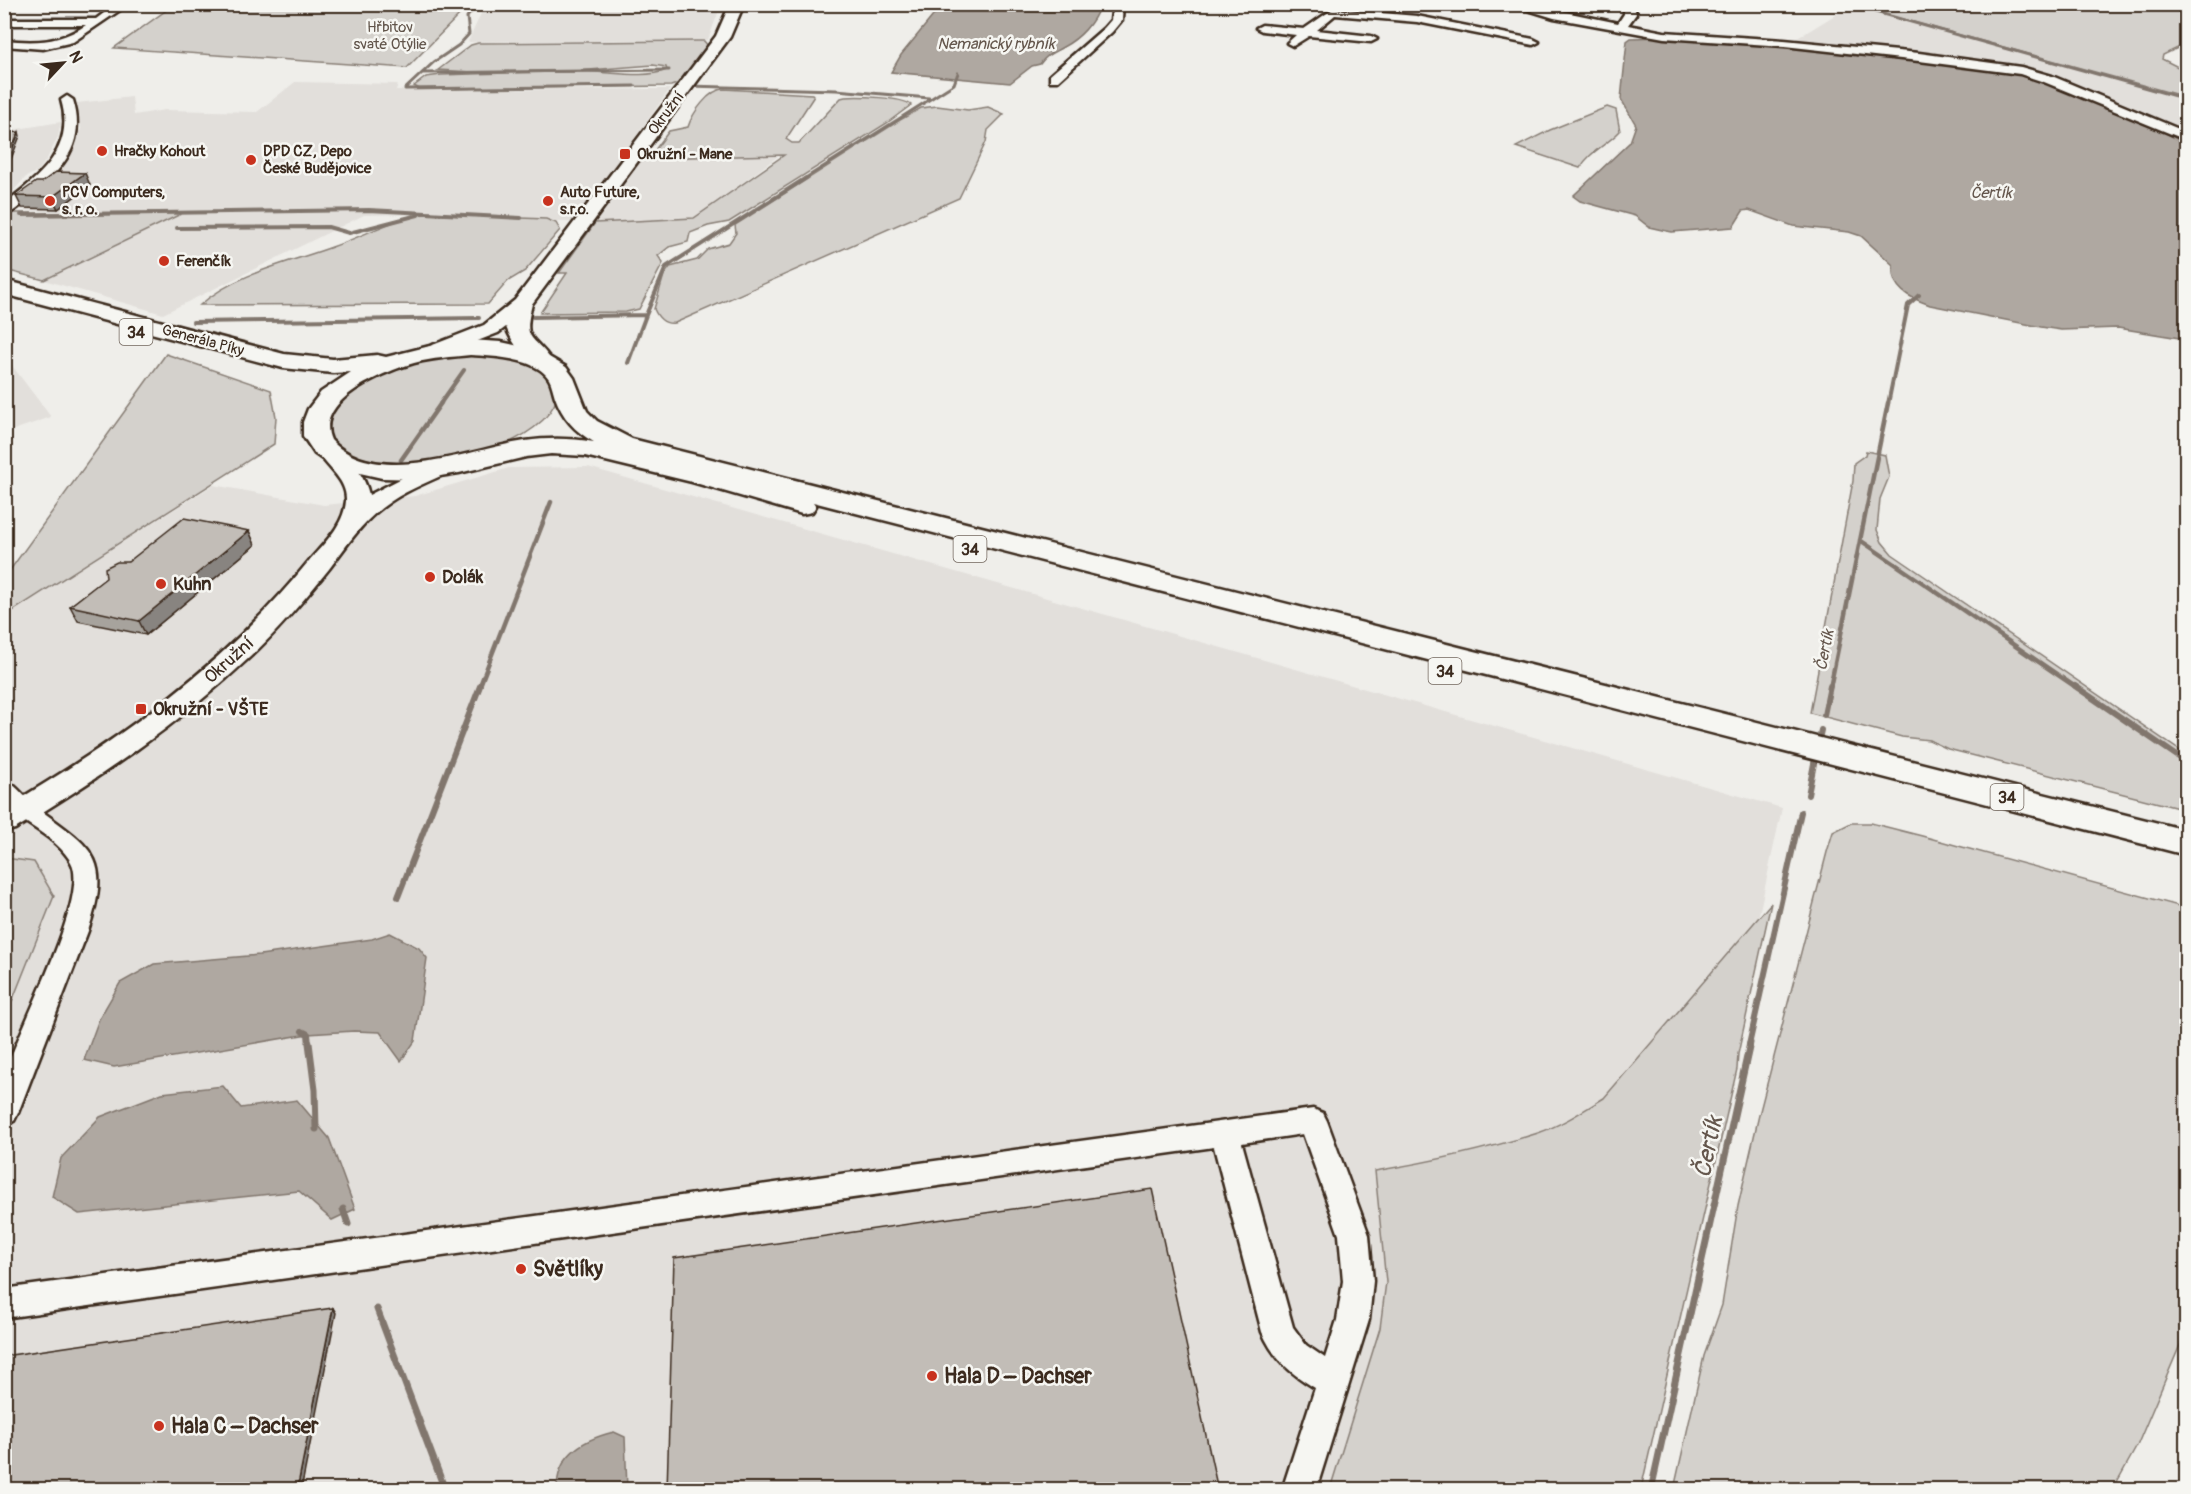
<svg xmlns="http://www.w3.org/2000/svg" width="2191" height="1494" viewBox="0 0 2191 1494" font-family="Pangolin,sans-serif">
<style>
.built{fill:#e2dfdb}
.green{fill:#d4d1cc;stroke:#887e75;stroke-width:1.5}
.water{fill:#afa8a1;stroke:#81766d;stroke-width:1.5}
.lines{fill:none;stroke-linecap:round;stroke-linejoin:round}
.stream-far4{stroke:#81766d;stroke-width:3}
.stream-far3{stroke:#81766d;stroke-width:4}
.stream-far2{stroke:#81766d;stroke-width:4.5}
.stream-far1{stroke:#81766d;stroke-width:6}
.stream{stroke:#81766d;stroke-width:7}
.minor-casing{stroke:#3b2a1e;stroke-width:5}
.major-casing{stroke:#3b2a1e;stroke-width:5}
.highway-casing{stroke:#3b2a1e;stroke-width:5}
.minor{fill:#f6f6f2;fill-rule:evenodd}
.major{fill:#f6f6f2;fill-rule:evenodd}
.highway{fill:#f6f6f2;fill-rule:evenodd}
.wall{fill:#a7a39d;stroke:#3b2a1e;stroke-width:1.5}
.shaded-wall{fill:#888480;stroke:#3b2a1e;stroke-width:1.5}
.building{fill:#c2bdb7;stroke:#3b2a1e;stroke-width:1.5}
.poi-dot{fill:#c8321e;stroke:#f6f6f2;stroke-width:2}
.labels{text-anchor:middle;stroke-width:5;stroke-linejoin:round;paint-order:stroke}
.far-park-label{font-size:15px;fill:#61544a;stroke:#f6f6f2}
.far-street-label{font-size:15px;fill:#3b2a1e;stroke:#f6f6f2}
.far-poi-label{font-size:15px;font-weight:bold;fill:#3b2a1e;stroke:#f6f6f2;text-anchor:start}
.far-water-label{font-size:16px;font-style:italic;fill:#64564c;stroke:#f6f6f2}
.shield{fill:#f6f6f2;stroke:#73675e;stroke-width:1.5}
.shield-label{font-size:16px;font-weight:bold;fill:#3b2a1e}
.poi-label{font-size:18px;font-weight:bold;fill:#3b2a1e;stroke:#f6f6f2;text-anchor:start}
.street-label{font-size:18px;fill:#3b2a1e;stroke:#f6f6f2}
.near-poi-label{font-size:21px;font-weight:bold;fill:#3b2a1e;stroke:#f6f6f2;text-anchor:start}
.near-water-label{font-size:24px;font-style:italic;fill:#64564c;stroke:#f6f6f2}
</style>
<rect width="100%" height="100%" fill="#efeeea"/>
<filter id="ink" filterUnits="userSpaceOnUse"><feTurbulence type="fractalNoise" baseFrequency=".0167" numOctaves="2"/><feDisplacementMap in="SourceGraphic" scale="12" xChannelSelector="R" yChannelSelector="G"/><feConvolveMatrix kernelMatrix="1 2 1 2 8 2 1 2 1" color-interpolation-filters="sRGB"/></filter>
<g filter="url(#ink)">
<path class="built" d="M485,5L533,4L721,5L708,40L468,42Z
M1862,8L2186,99V138L2039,76L1778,50L1843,10Z
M295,82L398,84L396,90L670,89L621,157L781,154L696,217L691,218L598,224L443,214L364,215L163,314L37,278L44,280L184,213L24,211L81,129L77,103L132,97L134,115L165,110L257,112Z
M61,122L58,137L47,159L38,171L26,177L5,200V131Z
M4,355L51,417L5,433H4Z
M588,467L1782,808L1635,1489L5,1490V616L213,485L324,505L415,496L509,468Z"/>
<path class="green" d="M175,4H469V5L407,68L114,48Z
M1851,5H2186V44L2163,55L2162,59L2186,71V97Z
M696,41H704L708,46L707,48L679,83L671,86L420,89L414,86L426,77L441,75C490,73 539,72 589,72C614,72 643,79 667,70L666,67L653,65L576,71L473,72L438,70L471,45L478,43Z
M724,89L812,94L814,96L786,139L792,143H799L841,98L845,97C858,96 902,97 911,105L887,123L729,222L708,226L690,233L688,242L669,247L658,256L663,263L639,309L626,312L540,313L567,273H559L595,223L694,218L784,155L649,158L669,131L688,127C692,114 709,89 724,89Z
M937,106L968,110L988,107L1004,114L988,130L986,142L959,198L675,323C664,325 658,318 654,309L664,275L670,267L697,260L708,249L729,243L736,233L735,225L743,220L900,120L921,108Z
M1607,107L1616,110L1620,131C1607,145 1589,152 1580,168L1516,147L1550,130Z
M185,212L44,280L5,270V219L13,213Z
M424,214L546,219L556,223L560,230L525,271L508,281L488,304L200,305C237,273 288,263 332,247C363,236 391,220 424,214Z
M493,353L545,369C548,375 555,382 557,388C560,399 550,413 543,420C516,446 482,452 447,458C435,461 423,465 411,465C368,466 290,444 347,393C362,380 405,361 425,357C447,354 471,354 493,353Z
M166,354L271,390L276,417L274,444L5,616V577Z
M1866,451L1885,455L1889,477L1880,499L1877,530L1882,542L1892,554L2186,755V810L1948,749L1929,740L1902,737L1810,713L1853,481L1854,463L1865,455Z
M1851,823H1871L1922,836L2186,908V1331L2137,1446L2113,1489H1674L1704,1356L1722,1305L1738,1206L1759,1115L1827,852L1833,832Z
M5,858L34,862L54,896L5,1019Z
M1771,903L1738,1054L1737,1069L1641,1489H1330L1380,1328L1386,1282L1375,1171C1430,1162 1485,1150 1538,1133C1562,1125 1583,1111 1604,1098Z"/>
<path class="water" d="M942,5H1100C1094,23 1080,38 1063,47C1053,53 1047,54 1040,64L1032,66L1010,83L891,72L901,55Z
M1661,37L1816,47L2026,74L2155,127L2186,144V339L2118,328L2061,330L2041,327L1930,305C1910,298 1890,289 1893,265L1861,236L1849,232L1793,226L1749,210L1743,211L1733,227L1672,232L1662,230L1649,227L1635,216L1580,201L1573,196L1630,142L1636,125L1621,99L1627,41L1631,38Z
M390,933L419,948L427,958L415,1041L401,1061L380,1032L354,1031L308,1034L114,1067L84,1060L99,1019L120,983L154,964L260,955L372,939Z
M223,1086L241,1108L297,1100L329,1138L355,1209L332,1220L299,1191L79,1214L52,1197L61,1158L100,1117L162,1093Z
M614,1432L625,1437L627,1489H557C557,1454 584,1439 614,1432Z"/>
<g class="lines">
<path class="stream-far4" d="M477,4L467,17L469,34L459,45L434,62L405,89L634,86
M1847,4L2186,99
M422,73L669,70
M688,86L836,90L929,98
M804,179L954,84L958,73"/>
<path class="stream-far3" d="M21,215L369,210L521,218
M177,228L328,227L349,233L418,215
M533,317L646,315L666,267L806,178
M193,322L479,318
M628,363L646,315
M440,404L464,370
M1888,404L1908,305L1919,295"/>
<path class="stream-far2" d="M401,460L441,403
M1860,540L2077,688
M479,688L551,502
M1830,688L1888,403"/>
<path class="stream-far1" d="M2075,686L2186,762
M1824,715L1830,686
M1818,744L1821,730
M1808,795L1816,753
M398,897L480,686
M302,1031L308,1034L309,1045
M1749,1045L1801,812"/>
<path class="stream" d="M309,1043L315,1090L316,1129
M343,1209L348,1224
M377,1309L445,1490
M1651,1490L1750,1043"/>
<defs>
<path id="minor" d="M116,4H129L73,42L43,49L4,46V40C36,43 59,43 86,25H4V19H96Z
M1113,4H1123L1122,20L1112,32L1058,81H1050V75L1104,28L1111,20Z
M1508,4H1527L1618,23L1624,14V4H1634L1636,14L1628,25L1664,32L1784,40L1919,53L2021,67L2052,76L2186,132V140L2044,82L2020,74L1919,61L1784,46L1664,38L1554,18Z
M1333,9L1417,16L1533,39L1539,42L1533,45L1417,22L1335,15L1317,30L1371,36L1377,39L1371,42L1309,36L1293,46L1287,43L1296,35L1262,31L1256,28L1262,25L1304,29Z
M67,96L73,100C87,143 62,170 31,196C23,203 14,213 4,215V204C39,177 76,149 61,100Z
M4,780C17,784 25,799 36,807C92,848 113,856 88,931L18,1113L14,1121L4,1125C4,1109 1,1089 5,1074C17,1032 91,896 71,862C57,837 25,825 4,806Z
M1313,1109L1323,1113L1327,1121L1369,1235L1373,1281L1369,1320L1316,1490H1282L1315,1388C1290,1373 1274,1359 1262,1332L1214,1147L4,1318V1289ZM1303,1134L1339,1235L1343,1281L1337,1320L1325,1358L1306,1345L1293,1327L1242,1143Z"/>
<path id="major" d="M730,4H744L730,37L532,304C522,343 533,333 552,361L549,365C530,370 512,343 506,327L498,333L439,356L432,358L425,356L422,352L425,348L484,325L515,300L716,36Z
M331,448C348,452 366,478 369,495L431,463L439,461L447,463L450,468L447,473C426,483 402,492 383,507C361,523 345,548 329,569C304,600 279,630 250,657C178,725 98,779 15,829L4,832V808C118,741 225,665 308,562C323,544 344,526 346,501C347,481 330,470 320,455L323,450Z"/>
<path id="highway" d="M4,280L284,354L333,359L377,355L386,357L438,344L470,340L501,342L537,350L566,367L574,378L587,411L597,421L632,439L2186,830V855L813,502L816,506L812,512L802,514L692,482L585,456L551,454L526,457L459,473L421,479L382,478L342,469L325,461L315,454L303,436V422L308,409L321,392L351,372L333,373L283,368L4,294ZM470,355C491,356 537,358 549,379C552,384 553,391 555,397C562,417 575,432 594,442C571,438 548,438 525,441C471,449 376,489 331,440C313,400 386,371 414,363C433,358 451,357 470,355Z"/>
</defs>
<use href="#minor" class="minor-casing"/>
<use href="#major" class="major-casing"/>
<use href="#highway" class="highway-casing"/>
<use href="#minor" class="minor"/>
<use href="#major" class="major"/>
<use href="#highway" class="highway"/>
</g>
<path class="wall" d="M90,185L58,209L22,208L16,196Z
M249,531L255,545L146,635L78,621L70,606L128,562Z"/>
<path class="shaded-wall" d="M19,132L20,136L4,177V168Z
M85,173L90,185L58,209L52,197Z
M249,531L255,545L146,635L139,621Z
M333,1308L336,1313L301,1490H297Z"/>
<path class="building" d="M19,132L4,168V133Z
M56,172L85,173L52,197L16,196L36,182H42Z
M184,518L249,531L139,621L70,606L106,578L105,568L117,562H128Z
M1152,1189L1218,1490H667L674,1258Z
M333,1308L297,1490H4V1356Z"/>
</g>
<g class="poi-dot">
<circle cx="102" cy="151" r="6"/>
<rect x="619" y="148" width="12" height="12" rx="3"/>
<circle cx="251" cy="160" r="6"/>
<circle cx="50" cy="201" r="6"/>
<circle cx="548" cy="201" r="6"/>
<circle cx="164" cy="261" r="6"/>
<circle cx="430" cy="577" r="6"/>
<circle cx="161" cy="584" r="6"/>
<rect x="135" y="703" width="12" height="12" rx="3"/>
<circle cx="521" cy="1269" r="6"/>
<circle cx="932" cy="1376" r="6"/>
<circle cx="159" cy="1426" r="6"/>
</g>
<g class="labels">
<g class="far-park-label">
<text x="390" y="32">Hřbitov<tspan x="390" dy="17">svaté Otýlie</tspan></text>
</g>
<g class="far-street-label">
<text transform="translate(666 113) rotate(-53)" y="5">Okružní</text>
<text transform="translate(203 340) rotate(15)" y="5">Generála Píky</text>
</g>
<g class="far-poi-label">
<text x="114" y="156">Hračky Kohout</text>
<text x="263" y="156">DPD CZ, Depo<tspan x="263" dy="17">České Budějovice</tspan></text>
<text x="637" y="159">Okružní - Mane</text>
<text x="62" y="197">PCV Computers,<tspan x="62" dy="17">s. r. o.</tspan></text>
<text x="560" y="197">Auto Future,<tspan x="560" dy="17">s.r.o.</tspan></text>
<text x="176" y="266">Ferenčík</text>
</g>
<g class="far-water-label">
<text x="996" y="49">Nemanický rybník</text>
<text x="1991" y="198">Čertík</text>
<text transform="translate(1824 650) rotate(-79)" y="6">Čertík</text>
</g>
<g class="shield">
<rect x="119.5" y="319" width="33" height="26" rx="4.5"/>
<rect x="953.5" y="536" width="33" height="26" rx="4.5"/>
<rect x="1428.5" y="658" width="33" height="26" rx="4.5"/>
<rect x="1990.5" y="784" width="33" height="26" rx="4.5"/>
</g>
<g class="shield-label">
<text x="136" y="338">34</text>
<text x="970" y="555">34</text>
<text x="1445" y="677">34</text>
<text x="2007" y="803">34</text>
</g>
<g class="poi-label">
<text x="442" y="583">Dolák</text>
<text x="173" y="590">Kuhn</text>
<text x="153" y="715">Okružní - VŠTE</text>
</g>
<g class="street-label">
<text transform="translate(229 660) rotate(-42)" y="6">Okružní</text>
</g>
<g class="near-poi-label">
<text x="533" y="1276">Světlíky</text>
<text x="944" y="1383">Hala D – Dachser</text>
<text x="171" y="1433">Hala C – Dachser</text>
</g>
<g class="near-water-label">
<text transform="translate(1708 1147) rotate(-78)" y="8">Čertík</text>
</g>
</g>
<rect width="2191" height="1494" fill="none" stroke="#f6f6f2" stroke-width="24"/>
<rect x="12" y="12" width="2167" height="1470" fill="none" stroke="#3b2a1e" stroke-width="2" filter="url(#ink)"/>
<g transform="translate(63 63) rotate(64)" stroke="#f6f6f2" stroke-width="4.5" paint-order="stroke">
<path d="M0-4.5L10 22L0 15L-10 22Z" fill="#3b2a1e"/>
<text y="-9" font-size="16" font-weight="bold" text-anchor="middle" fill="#3b2a1e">N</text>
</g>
</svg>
